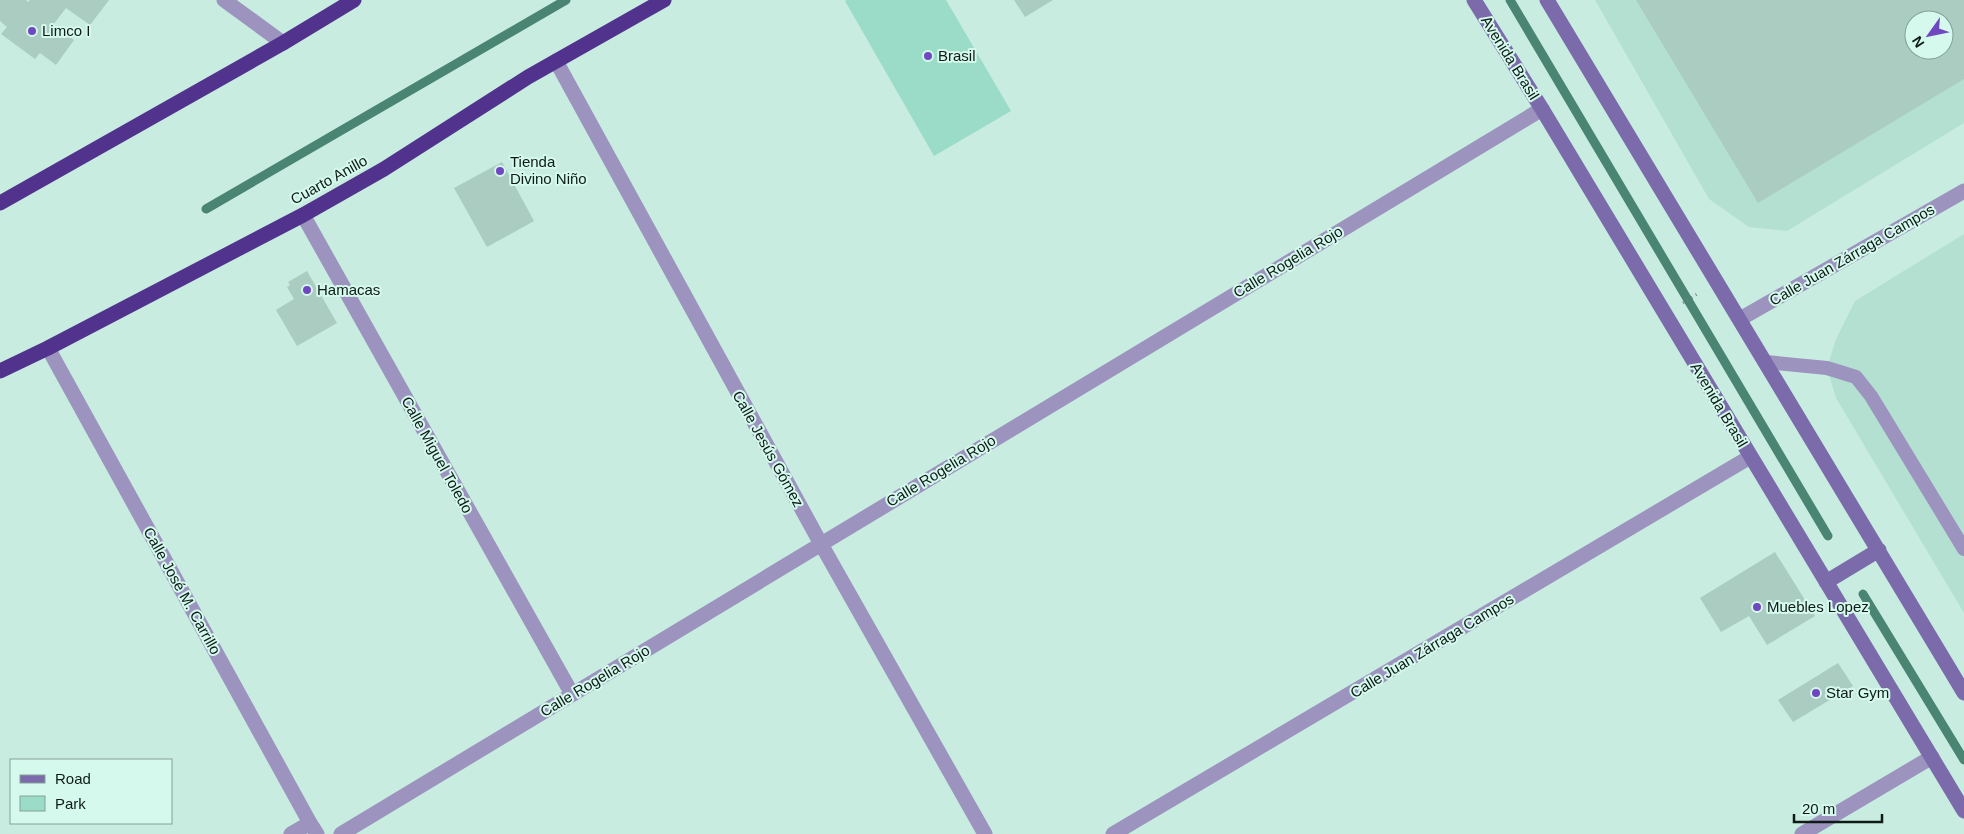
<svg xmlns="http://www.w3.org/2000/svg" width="1964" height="834" viewBox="0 0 1964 834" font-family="Helvetica,sans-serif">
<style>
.built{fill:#b4e0d1;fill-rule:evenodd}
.green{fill:#9bdcc8}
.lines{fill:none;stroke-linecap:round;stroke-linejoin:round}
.stream{stroke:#4a8473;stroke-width:9}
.building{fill:#aaccc1;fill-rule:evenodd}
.path{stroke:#6f877f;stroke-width:3;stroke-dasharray:1 4;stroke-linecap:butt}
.lane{stroke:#9c93bf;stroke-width:14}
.street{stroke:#9c93bf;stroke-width:15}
.secondary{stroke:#7b6bab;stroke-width:15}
.highway{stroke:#51338e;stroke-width:15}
.poi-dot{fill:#6f47bf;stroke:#d5f9ed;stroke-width:2}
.labels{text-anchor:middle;stroke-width:4;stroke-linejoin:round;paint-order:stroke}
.poi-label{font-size:15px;fill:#0e1b17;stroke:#d5f9ed;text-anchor:start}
.street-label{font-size:15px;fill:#0e1b17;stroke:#d5f9ed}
</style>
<rect width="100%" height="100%" fill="#c8ece0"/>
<path class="built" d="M1595,0H1964V123L1787,231L1749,227L1709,199ZM1914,20H1944V50H1914Z
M1964,234V613L1836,398L1827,368L1836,339L1855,301Z"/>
<path class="green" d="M847,0H946L1011,111L934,156L845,1Z"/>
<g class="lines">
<path class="stream" d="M1510,0L1828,536
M206,209L566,0
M1863,594L1964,760"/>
</g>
<path class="building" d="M0,0H26L28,2L30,0H109L90,25L66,8L53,25L74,40L56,65L40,53L35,59L1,34L7,27L0,21Z
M1014,0H1053L1025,17Z
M1636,0H1964V79L1758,203ZM1914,20H1944V50H1914Z
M502,162L534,221L487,247L454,188Z
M307,271L337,323L297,346L276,310L294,299L287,287L290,285L288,282Z
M1775,552L1815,616L1767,645L1749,616L1721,632L1700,598Z
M1838,663L1853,686L1793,722L1778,700Z"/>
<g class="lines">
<path class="path" d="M1683,303L1699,293"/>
<path class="lane" d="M1766,362L1827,368L1856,377L1871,396L1964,549"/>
<path class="street" d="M224,0L283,43
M556,61L821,544L985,834
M303,215L572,694
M1740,319L1964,191
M48,348L310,823L317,834
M291,834L310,823
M341,834L1542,109
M1113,834L1750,457
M1802,834L1932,757"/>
<path class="secondary" d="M1474,0L1542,109L1964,811
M1547,0L1964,693
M1826,582L1879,550"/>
<path class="highway" d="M0,203L283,43L354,0
M0,371L48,348L303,215L384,169L528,77L664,0"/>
</g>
<g class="poi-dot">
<circle cx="32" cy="31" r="5"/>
<circle cx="928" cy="56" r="5"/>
<circle cx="500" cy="171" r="5"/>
<circle cx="307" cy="290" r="5"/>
<circle cx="1757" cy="607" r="5"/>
<circle cx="1816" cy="693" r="5"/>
</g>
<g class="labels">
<g class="poi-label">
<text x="42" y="36">Limco I</text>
<text x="938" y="61">Brasil</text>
<text x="510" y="167">Tienda<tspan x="510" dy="17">Divino Niño</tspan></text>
<text x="317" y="295">Hamacas</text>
<text x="1767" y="612">Muebles Lopez</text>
<text x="1826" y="698">Star Gym</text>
</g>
<g class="street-label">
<text transform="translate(1510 58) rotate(58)" y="5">Avenida Brasil</text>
<text transform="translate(329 180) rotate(-29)" y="5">Cuarto Anillo</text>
<text transform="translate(1852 255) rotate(-30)" y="5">Calle Juan Zárraga Campos</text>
<text transform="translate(1288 262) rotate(-31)" y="5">Calle Rogelia Rojo</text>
<text transform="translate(1719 405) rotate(59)" y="5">Avenida Brasil</text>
<text transform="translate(768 449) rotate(61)" y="5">Calle Jesús Gómez</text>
<text transform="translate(437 455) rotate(61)" y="5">Calle Miguel Toledo</text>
<text transform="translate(941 471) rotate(-31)" y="5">Calle Rogelia Rojo</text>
<text transform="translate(182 591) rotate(61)" y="5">Calle José M. Carrillo</text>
<text transform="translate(1432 646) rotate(-31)" y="5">Calle Juan Zárraga Campos</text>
<text transform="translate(595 681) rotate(-31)" y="5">Calle Rogelia Rojo</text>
</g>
</g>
<rect x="10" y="759" width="162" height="65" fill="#d5f9ed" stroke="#85a097"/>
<rect x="20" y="775" width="25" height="8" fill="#7b6bab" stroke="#85a097"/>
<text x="55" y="784" font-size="15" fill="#0e1b17">Road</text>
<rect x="20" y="796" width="25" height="15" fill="#9bdcc8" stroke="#85a097"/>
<text x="55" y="809" font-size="15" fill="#0e1b17">Park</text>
<g transform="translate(1929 35) rotate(237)"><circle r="24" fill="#d5f9ed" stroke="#85a097"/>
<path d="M0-4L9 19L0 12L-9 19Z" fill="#6f47bf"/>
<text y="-8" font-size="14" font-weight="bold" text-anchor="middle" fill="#0e1b17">N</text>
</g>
<path d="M1794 814v8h88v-8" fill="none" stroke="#0e1b17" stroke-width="2.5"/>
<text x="1802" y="814" font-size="15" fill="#0e1b17" stroke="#d5f9ed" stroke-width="4" paint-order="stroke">20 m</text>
</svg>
